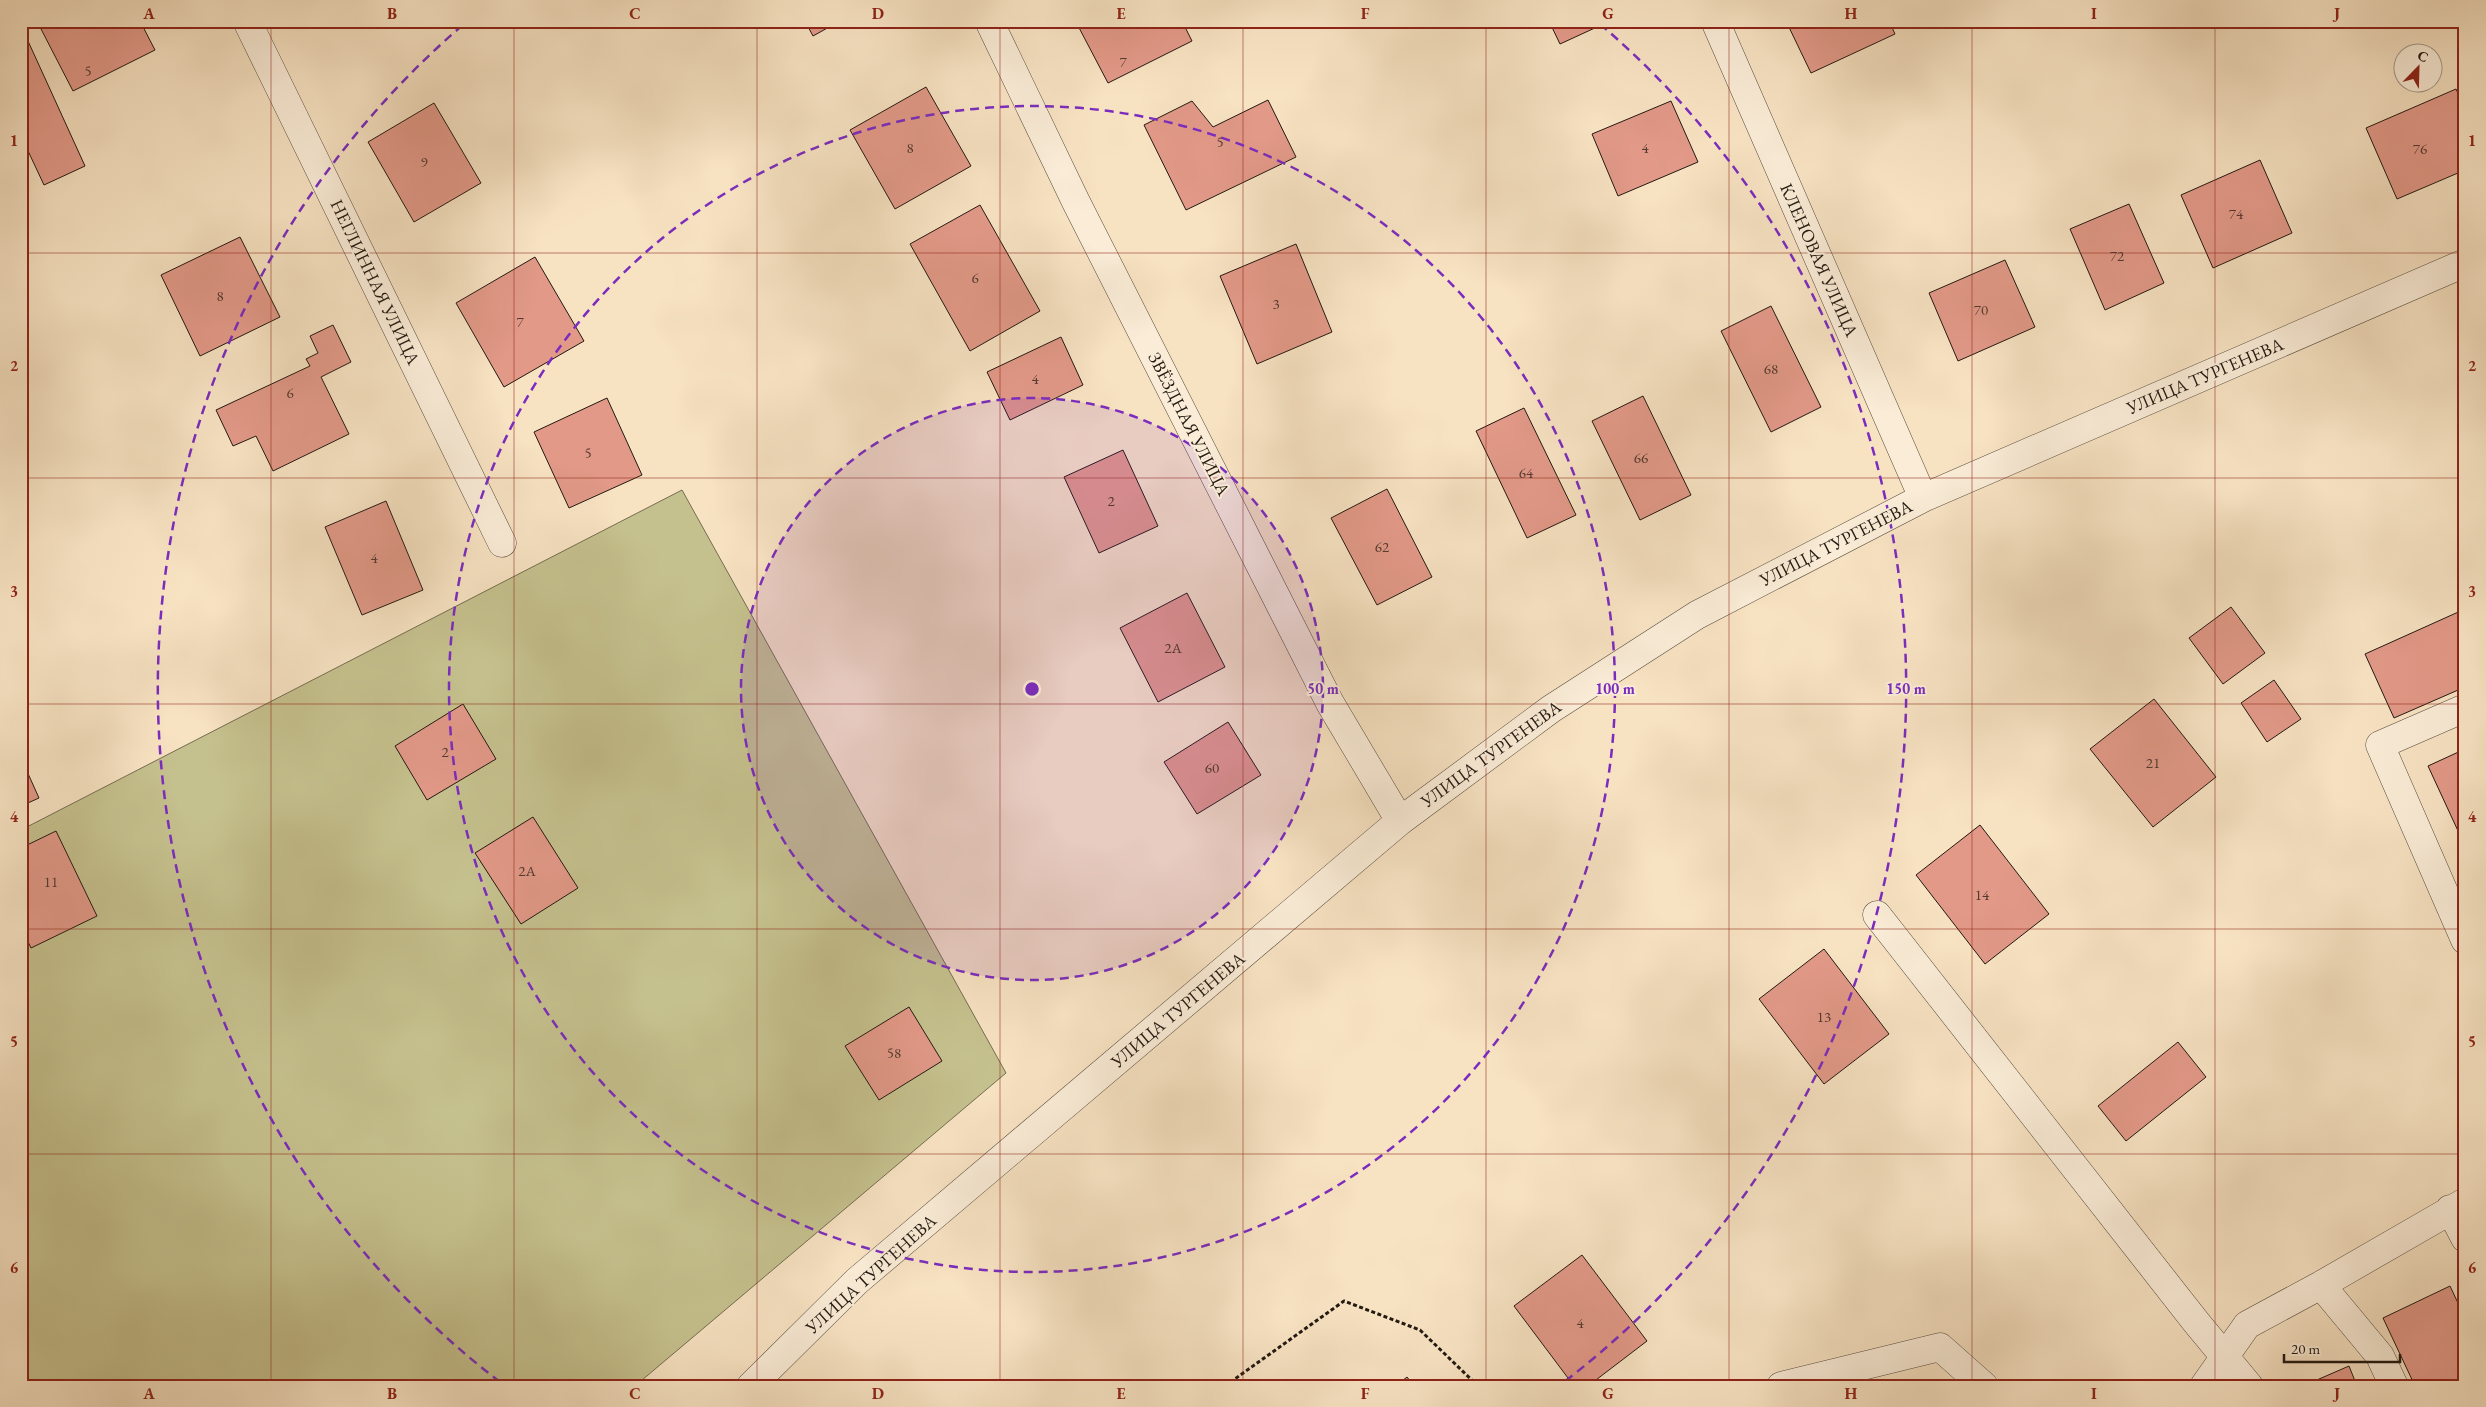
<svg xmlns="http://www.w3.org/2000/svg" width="2486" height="1407" viewBox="0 0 2486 1407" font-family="'EB Garamond',serif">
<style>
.green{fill:#c5c18e;stroke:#746d50}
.building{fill:#e29988;stroke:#221911}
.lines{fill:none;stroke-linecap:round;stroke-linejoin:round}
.minor-casing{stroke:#574b3d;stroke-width:29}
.path{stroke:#221911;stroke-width:3;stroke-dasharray:4 2.5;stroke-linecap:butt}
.minor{stroke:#faecd7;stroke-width:28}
.grid{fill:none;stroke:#8f2418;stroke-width:1;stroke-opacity:0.55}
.ring{fill:none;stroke:#7b2cbf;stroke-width:2.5;stroke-dasharray:9 6}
.labels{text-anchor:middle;stroke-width:4;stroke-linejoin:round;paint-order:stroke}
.number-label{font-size:15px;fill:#52392f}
.street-label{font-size:18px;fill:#221911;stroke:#faecd7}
.centre{fill:#7b2cbf;stroke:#faecd7;stroke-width:2.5}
.ring-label{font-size:15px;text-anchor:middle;font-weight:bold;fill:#7b2cbf;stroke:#faecd7;stroke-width:4;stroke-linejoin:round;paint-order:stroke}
.neatline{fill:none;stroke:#8f2418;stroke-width:2}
.grid-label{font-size:16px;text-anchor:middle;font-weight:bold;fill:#8f2418}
</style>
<rect width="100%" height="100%" fill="#f7e2c2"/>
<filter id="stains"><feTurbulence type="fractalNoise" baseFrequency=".004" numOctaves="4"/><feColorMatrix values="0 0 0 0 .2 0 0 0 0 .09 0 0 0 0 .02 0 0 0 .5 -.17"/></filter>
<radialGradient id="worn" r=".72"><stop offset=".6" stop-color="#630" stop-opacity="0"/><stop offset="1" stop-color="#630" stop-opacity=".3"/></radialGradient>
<path class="green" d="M682,490L1006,1073L635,1386H21V830Z"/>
<path class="building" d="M57,21H140L155,50L73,91L41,29Z
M805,21H840L813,36Z
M1182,21L1192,41L1108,83L1076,22Z
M1549,21H1610L1560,44Z
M1786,21H1889L1895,34L1811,73Z
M28,41L85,166L44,185L21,136V44Z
M926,87L971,166L895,209L850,130Z
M2456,89L2465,108V170L2397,199L2366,128Z
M1268,100L1296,157L1186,210L1144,125L1192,101L1213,127Z
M1671,101L1698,162L1618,196L1592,134Z
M434,103L481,183L414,222L368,142Z
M2260,160L2292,233L2213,268L2181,195Z
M2129,204L2164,283L2105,310L2070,229Z
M980,205L1040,311L970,351L910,244Z
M240,237L280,317L200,356L161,275Z
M1296,244L1332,332L1257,364L1220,276Z
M535,257L584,341L504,387L456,303Z
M2005,260L2035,327L1958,361L1929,293Z
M1771,306L1821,407L1771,432L1721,331Z
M333,325L351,362L321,377L349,434L273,471L256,436L233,446L216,410L310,366L306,359L318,353L310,336Z
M1061,337L1083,385L1010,420L987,372Z
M1643,396L1691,495L1640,520L1592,421Z
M607,398L642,475L569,508L534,432Z
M1524,408L1576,515L1527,538L1476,431Z
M1123,450L1158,526L1099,553L1064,477Z
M1387,489L1432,577L1377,605L1331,518Z
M386,501L423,590L362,615L325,527Z
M1187,593L1225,667L1158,702L1120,628Z
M2231,607L2265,653L2223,684L2189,638Z
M2465,609V687L2394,718L2365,654Z
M2274,680L2301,719L2267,742L2241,703Z
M2154,699L2216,777L2153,827L2090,749Z
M463,704L496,759L427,800L395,746Z
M1228,722L1261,775L1197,814L1164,762Z
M2465,749V846L2428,766Z
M21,758L39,798L21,806Z
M533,817L578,888L521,924L475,853Z
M1980,825L2049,914L1985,964L1916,875Z
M56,831L97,916L31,948L21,927V848Z
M1824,949L1889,1034L1824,1084L1759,999Z
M909,1007L942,1061L879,1100L845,1046Z
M2178,1042L2206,1077L2126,1141L2098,1106Z
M1582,1255L1647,1341L1588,1386H1574L1514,1306Z
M2450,1286L2465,1318V1386H2415L2383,1318Z
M2349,1366L2357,1386H2303Z
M1407,1377L1414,1386H1396Z"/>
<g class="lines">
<defs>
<path id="minor" d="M247,21L502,543
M989,21L1076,202L1330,703L1400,821
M1715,21L1923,498
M2465,708L2380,745L2465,940
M1877,915L2196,1322L2249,1386
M2450,1209L2465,1238
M2321,1285L2380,1356L2394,1386
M751,1386L857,1281L1400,821L1551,709L1697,615L1923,498L2465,263
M1781,1386L1940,1347L1984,1386
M2204,1386L2247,1325L2321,1285L2465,1202"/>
</defs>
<use href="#minor" class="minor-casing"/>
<path class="path" d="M1225,1386L1344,1301L1420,1330L1478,1386"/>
<use href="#minor" class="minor"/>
</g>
<path class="grid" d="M271,21V1386M514,21V1386M757,21V1386M1000,21V1386M1243,21V1386M1486,21V1386M1729,21V1386M1972,21V1386M2215,21V1386M21,253H2465M21,478H2465M21,704H2465M21,929H2465M21,1154H2465"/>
<circle cx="1032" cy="689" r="291" fill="#7b2cbf" fill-opacity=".12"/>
<g class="ring">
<circle cx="1032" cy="689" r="291"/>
<circle cx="1032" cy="689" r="583"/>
<path d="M500 1382A874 874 0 0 1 464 24M1600 24A874 874 0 0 1 1564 1382"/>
</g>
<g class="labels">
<g class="number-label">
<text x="1123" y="67">7</text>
<text x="88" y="76">5</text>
<text x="1220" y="147">5</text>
<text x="910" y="153">8</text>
<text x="1645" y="153">4</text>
<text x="2420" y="154">76</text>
<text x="424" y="167">9</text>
<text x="2236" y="219">74</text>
<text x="2117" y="261">72</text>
<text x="975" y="283">6</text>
<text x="220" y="301">8</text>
<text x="1276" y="309">3</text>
<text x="1981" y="315">70</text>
<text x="520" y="327">7</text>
<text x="1771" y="374">68</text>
<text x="1035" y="384">4</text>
<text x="290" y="398">6</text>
<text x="588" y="458">5</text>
<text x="1641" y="463">66</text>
<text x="1526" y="478">64</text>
<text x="1111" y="506">2</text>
<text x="1382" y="552">62</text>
<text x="374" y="563">4</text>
<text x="1173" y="653">2А</text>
<text x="445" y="757">2</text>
<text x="2153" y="768">21</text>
<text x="1212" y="773">60</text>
<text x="527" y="876">2А</text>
<text x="51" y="887">11</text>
<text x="1982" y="900">14</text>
<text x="1824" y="1022">13</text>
<text x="894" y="1058">58</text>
<text x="1580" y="1328">4</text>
</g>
<g class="street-label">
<text transform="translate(1819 260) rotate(66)" y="6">КЛЕНОВАЯ УЛИЦА</text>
<text transform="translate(375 282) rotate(64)" y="6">НЕГЛИННАЯ УЛИЦА</text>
<text transform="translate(2205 376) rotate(-23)" y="6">УЛИЦА ТУРГЕНЕВА</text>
<text transform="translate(1189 424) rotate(63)" y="6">ЗВЁЗДНАЯ УЛИЦА</text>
<text transform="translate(1836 543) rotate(-27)" y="6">УЛИЦА ТУРГЕНЕВА</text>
<text transform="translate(1491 754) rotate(-36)" y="6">УЛИЦА ТУРГЕНЕВА</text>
<text transform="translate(1178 1010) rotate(-40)" y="6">УЛИЦА ТУРГЕНЕВА</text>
<text transform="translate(871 1274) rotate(-42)" y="6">УЛИЦА ТУРГЕНЕВА</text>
</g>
</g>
<circle cx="1032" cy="689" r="8" class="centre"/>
<g class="ring-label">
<text x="1323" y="694">50 m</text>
<text x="1615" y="694">100 m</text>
<text x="1906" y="694">150 m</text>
</g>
<rect width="2486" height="1407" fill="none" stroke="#f7e2c2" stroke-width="55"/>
<g transform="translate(2418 68) rotate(23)"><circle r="24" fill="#faecd7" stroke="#a49888"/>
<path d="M0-4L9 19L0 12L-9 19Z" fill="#8f2418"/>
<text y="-8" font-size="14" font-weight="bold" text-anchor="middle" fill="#221911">С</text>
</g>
<path d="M2284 1354v8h116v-8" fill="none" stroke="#221911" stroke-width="2.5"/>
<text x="2291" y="1354" font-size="15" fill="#221911" stroke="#faecd7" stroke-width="4" paint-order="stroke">20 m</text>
<rect x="28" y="28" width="2430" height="1352" class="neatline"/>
<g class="grid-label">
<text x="149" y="19">A</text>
<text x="392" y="19">B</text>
<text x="635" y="19">C</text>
<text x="878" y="19">D</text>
<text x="1121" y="19">E</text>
<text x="1365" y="19">F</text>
<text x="1608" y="19">G</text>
<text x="1851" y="19">H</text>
<text x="2094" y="19">I</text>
<text x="2337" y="19">J</text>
<text x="14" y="146">1</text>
<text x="2472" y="146">1</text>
<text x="14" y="371">2</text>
<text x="2472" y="371">2</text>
<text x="14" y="597">3</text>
<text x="2472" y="597">3</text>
<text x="14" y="822">4</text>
<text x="2472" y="822">4</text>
<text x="14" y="1047">5</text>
<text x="2472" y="1047">5</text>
<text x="14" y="1273">6</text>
<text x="2472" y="1273">6</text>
<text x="149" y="1399">A</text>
<text x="392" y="1399">B</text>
<text x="635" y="1399">C</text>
<text x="878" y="1399">D</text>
<text x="1121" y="1399">E</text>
<text x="1365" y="1399">F</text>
<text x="1608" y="1399">G</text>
<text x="1851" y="1399">H</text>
<text x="2094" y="1399">I</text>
<text x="2337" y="1399">J</text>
</g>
<rect width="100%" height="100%" filter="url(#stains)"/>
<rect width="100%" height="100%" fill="url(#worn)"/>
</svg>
